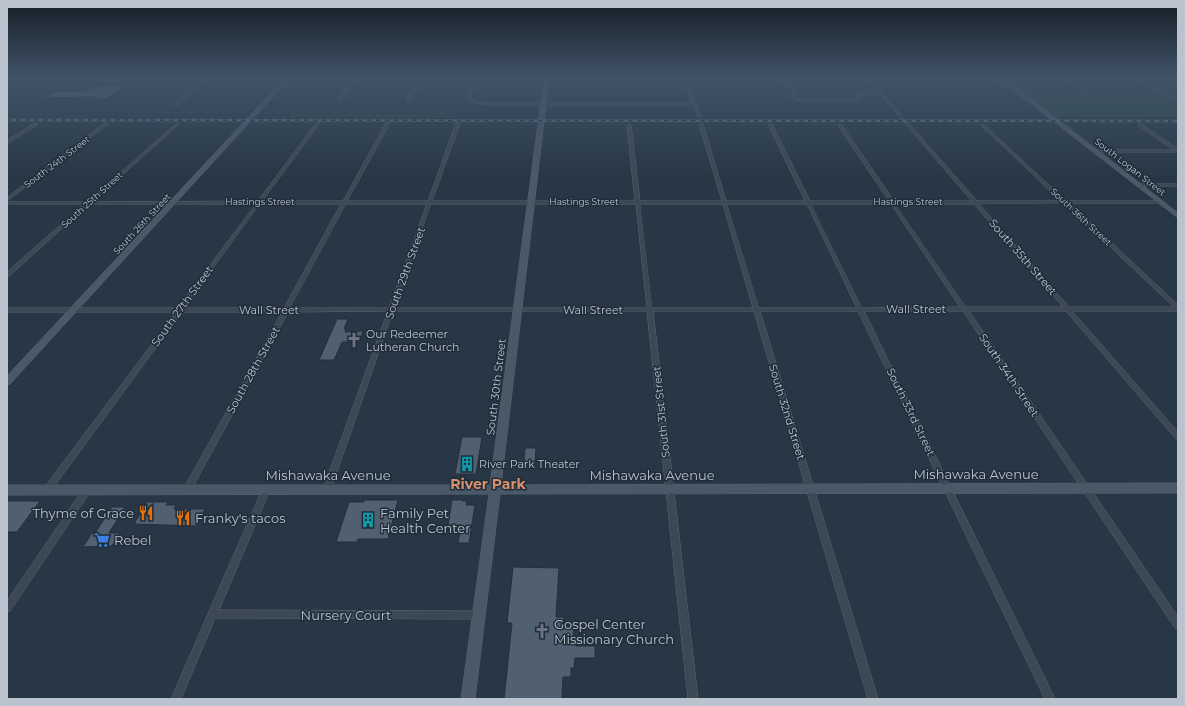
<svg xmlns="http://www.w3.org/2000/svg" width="1185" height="706" viewBox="0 0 1185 706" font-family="Montserrat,sans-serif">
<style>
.green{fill:#2a4546}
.building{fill:#506070;stroke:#232f3c}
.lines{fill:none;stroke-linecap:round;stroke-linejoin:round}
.street-casing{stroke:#5b6671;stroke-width:1}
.secondary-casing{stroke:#5b6671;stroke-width:1}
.street{fill:#3c4854;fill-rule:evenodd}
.secondary{fill:#4a5867;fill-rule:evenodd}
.rail-casing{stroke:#5e6d7b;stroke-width:2.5}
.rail{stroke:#202d3a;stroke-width:1.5;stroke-dasharray:4.5;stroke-linecap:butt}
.labels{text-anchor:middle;stroke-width:3;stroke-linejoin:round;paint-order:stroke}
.far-street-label{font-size:9px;fill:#bac3cd;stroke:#202d3a}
.street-label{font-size:11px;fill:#bac3cd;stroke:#202d3a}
.poi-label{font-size:11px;fill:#bac3cd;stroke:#202d3a;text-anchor:start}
.near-street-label{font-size:13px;fill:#bac3cd;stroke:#202d3a}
.near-poi-label{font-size:13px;fill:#bac3cd;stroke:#202d3a;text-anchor:start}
.near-neighbourhood-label{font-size:14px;font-weight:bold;fill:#d8906a;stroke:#202d3a}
</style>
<rect width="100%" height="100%" fill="#273745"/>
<path class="green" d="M1152,88L1178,103V117H1056L1020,89Z
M445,112L457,117H289L291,114H429Z"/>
<path class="building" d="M117,85H126L106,99H95V97L43,98L55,91H86L94,86Z
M337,319H348L344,329H346L345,332L363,331L360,342H342L334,360H319Z
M462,437H482L476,474H455Z
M525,448H536L535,465H529L524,460Z
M364,500H398L388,539H358L357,542H336L349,502H364Z
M452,500H463L462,501H467L466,505H475L469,543H458L461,525H448Z
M7,501H40L17,532H7Z
M147,502H168L166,505H176L174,509H205L196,526L134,524Z
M112,507H125L109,533H120L112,546L83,547L92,533H95Z
M513,567L559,568L556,617H564V626H574L573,636H576V646H595V658H575L574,668H571V677H563L562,699H504L512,623H507Z"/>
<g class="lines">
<defs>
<path id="street" d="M205,78L208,79L177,106H175V104Z
M354,78H357L341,101H339L338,100Z
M418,78H422L410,101L407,102L406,101Z
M473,78H477L470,96L473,100L487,103H692L683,78H686L701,116L698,117L693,105H487L471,102L466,96Z
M780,78H783L788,84L790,85L786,78H789L797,91L795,97L802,100H855L856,99V95L864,92H878L866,78H869L977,201H1061L982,126L981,125L983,124L1066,201H1162V202L1160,203H1069L1178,305V311H1072L1178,432V440L1176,439L1066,311H969L1178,617V629L1175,628L963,311H864L1055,699H1045L858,311H760L878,699H868L754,311H653L698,699H688L647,311H393L331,489L330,491L327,492L324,491L323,489L388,311L288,312L190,492L187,493L184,492L183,490L184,488L282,312H182L50,492L47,493L44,492L43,490L44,488L176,312H7V308H178L256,204H89L9,276L7,277V272L84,204H7V202H87L177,123L179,124L178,125L92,202L258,201L317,122H318L320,123L262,201H343L386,123L388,122L390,123L347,201H428L456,123L458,122L460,123L432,201H635L627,125L629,124L631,125L640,201H722L699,124L701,123L703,124L726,201H805L768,124L770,123L772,124L810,201H889L838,125L840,124H841L894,201H972L880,94H865L859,96L860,100L855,102H801L792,98L793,91L792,88L786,86ZM1064,203L1174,307H1069L979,204ZM260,204H341L284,308H184ZM346,204H427L389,308H290ZM431,204H636L647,308H395ZM640,204H723L753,308H652ZM727,204H807L857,308H759ZM811,204H891L960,307L862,308ZM895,204H974L1063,307H966Z
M1067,78H1071L1087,88L1084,89Z
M1137,78H1141L1178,100V102Z
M35,123L38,124L7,144V141Z
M105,123L108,124L7,201V198Z
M1139,124H1141L1178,149V152H1096L1094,151L1096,150H1174L1139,126Z
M1137,184H1178V186H1137Z
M87,487L90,488L91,490L90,492L10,611L7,612V601L84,488Z
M266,487L269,488L270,490L219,610L479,611L482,612L483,615L482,618L479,619L215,618L181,699H171L262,490L263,488Z"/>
<path id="secondary" d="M7,78H1000L1010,85L1016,87L1178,213V218L1012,89L1006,87L996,79H549L501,485L1178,483V493L500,494L475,699H461L489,494L7,495V485H490L544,79H289L10,384L7,385V376L284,79H7Z"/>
</defs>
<use href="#street" class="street-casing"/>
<use href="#secondary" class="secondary-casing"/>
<use href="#street" class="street"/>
<use href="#secondary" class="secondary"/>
<defs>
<path id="rail" d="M7,120L1178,121"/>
</defs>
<use href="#rail" class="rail-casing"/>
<use href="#rail" class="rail"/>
</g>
<linearGradient id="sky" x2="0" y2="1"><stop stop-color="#151e26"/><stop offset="0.44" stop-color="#415368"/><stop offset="1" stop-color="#415368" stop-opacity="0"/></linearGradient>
<rect width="1185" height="176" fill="url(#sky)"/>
<defs>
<symbol id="church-bare" viewBox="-9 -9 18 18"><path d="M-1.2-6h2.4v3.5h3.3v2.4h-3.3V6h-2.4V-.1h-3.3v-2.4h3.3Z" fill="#6b7280" stroke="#202d3a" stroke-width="2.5" paint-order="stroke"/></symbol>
<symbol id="building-bare" viewBox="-9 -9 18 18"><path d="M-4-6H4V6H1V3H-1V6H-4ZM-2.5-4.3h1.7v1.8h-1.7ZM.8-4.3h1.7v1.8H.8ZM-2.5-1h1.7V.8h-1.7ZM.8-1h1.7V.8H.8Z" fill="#0f9aa8" stroke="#202d3a" stroke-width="2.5" paint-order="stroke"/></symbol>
<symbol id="restaurant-bare" viewBox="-9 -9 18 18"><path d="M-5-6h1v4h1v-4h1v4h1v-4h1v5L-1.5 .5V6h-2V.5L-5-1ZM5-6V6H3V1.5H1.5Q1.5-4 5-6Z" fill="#e8710a" stroke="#202d3a" stroke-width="2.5" paint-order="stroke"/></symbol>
<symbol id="supermarket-bare" viewBox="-9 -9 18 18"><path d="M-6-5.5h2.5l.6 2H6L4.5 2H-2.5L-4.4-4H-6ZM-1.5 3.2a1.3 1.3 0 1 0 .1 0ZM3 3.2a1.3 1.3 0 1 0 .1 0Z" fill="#3f7fe0" stroke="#202d3a" stroke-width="2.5" paint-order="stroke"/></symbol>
</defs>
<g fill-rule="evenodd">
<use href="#church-bare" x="343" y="329" width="22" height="22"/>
<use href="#building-bare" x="456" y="453" width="22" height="22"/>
<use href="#restaurant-bare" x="135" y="502" width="22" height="22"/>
<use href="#restaurant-bare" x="172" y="507" width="22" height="22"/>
<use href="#building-bare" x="357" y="509" width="22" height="22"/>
<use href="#supermarket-bare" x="91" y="529" width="22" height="22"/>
<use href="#church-bare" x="531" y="620" width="22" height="22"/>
</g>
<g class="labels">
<g class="far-street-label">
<text transform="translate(57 162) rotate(-37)" y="3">South 24th Street</text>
<text transform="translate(1130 167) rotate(38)" y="3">South Logan Street</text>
<text transform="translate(92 200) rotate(-42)" y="3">South 25th Street</text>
<text x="260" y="205">Hastings Street</text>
<text x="584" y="205">Hastings Street</text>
<text x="908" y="205">Hastings Street</text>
<text transform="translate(1081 217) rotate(43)" y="3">South 36th Street</text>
<text transform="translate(142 224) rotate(-47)" y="3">South 26th Street</text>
</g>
<g class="street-label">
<text transform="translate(1023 257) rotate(49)" y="4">South 35th Street</text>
<text transform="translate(405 273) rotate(-70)" y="4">South 29th Street</text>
<text transform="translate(182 306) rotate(-54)" y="4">South 27th Street</text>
<text x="916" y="313">Wall Street</text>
<text x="269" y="314">Wall Street</text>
<text x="593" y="314">Wall Street</text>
<text transform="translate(253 370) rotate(-61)" y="4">South 28th Street</text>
<text transform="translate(1009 375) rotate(56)" y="4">South 34th Street</text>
<text transform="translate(496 387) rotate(-83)" y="4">South 30th Street</text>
<text transform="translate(661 412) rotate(-96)" y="4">South 31st Street</text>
<text transform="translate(787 412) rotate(73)" y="4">South 32nd Street</text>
<text transform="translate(911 412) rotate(64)" y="4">South 33rd Street</text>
</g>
<g class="poi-label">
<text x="366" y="338">Our Redeemer<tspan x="366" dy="13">Lutheran Church</tspan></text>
<text x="479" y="468">River Park Theater</text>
</g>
<g class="near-street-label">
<text x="976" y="479">Mishawaka Avenue</text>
<text x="328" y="480">Mishawaka Avenue</text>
<text x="652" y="480">Mishawaka Avenue</text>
<text x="346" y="620">Nursery Court</text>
</g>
<g class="near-poi-label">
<text x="134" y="518" text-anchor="end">Thyme of Grace</text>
<text x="380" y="518">Family Pet<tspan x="380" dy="15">Health Center</tspan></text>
<text x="195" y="523">Franky's tacos</text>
<text x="114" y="545">Rebel</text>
<text x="554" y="629">Gospel Center<tspan x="554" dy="15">Missionary Church</tspan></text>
</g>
<g class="near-neighbourhood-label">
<text x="488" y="489">River Park</text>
</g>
</g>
<rect width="1185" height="706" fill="none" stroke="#bac3cd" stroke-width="16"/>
</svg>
